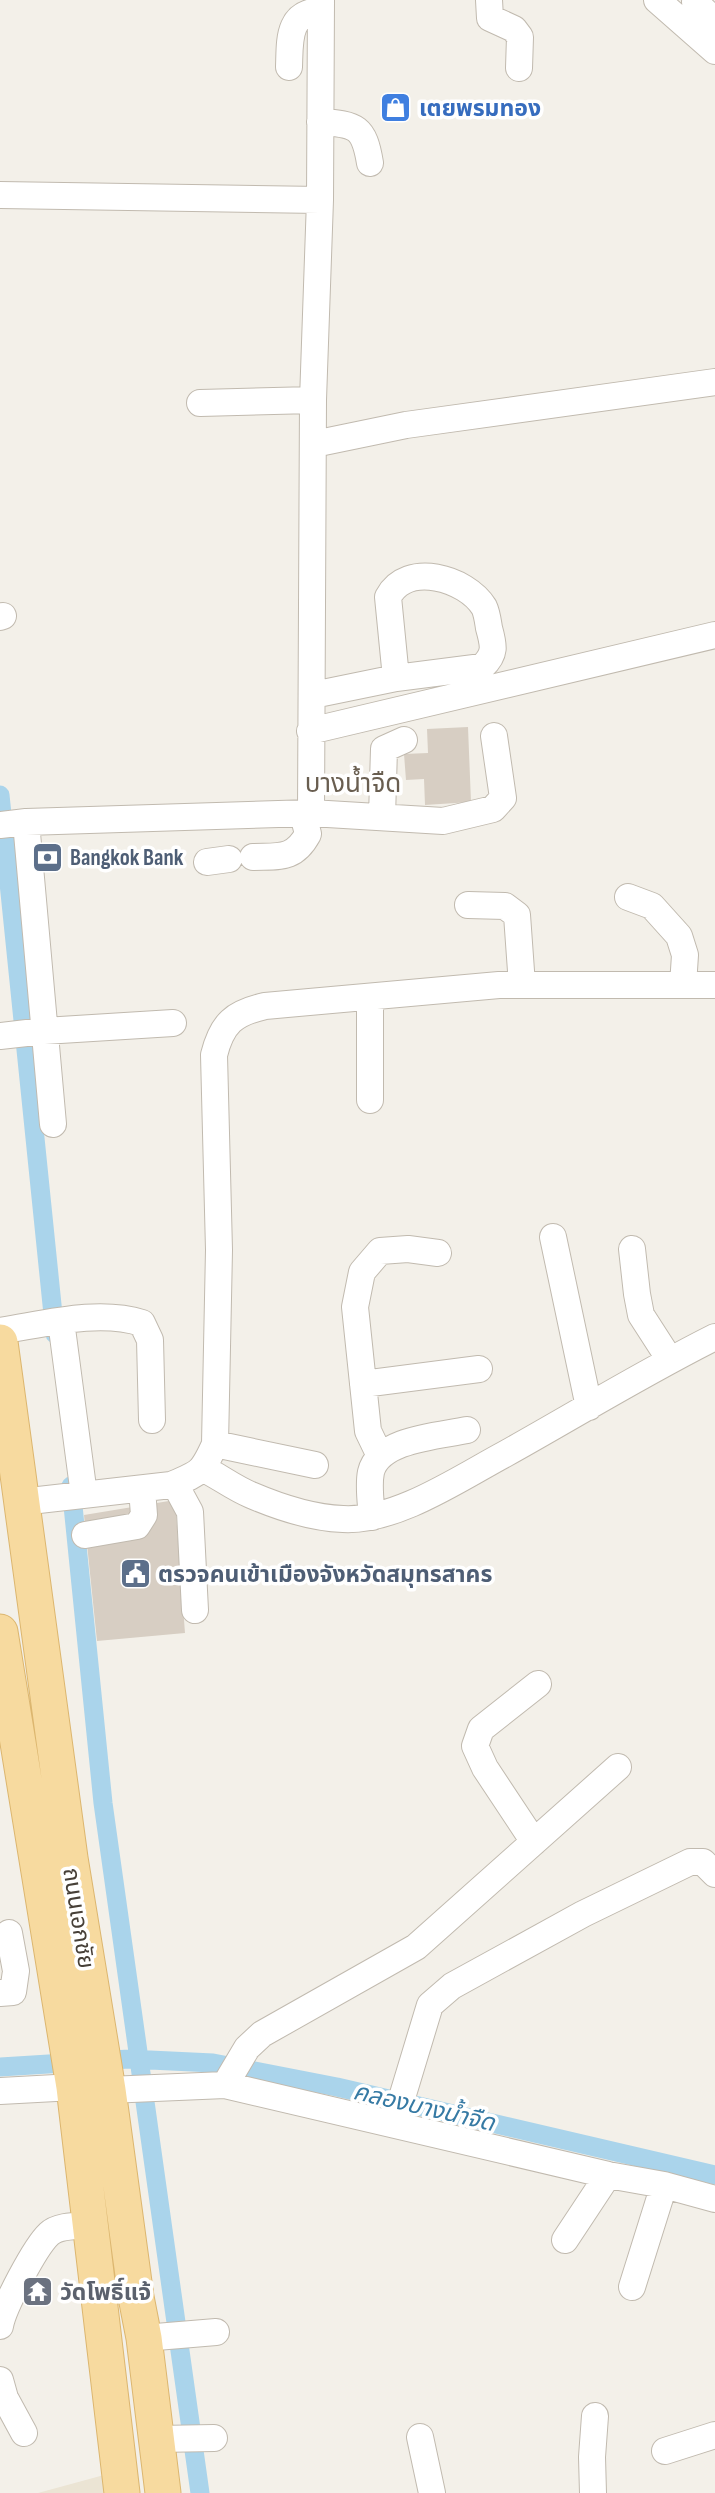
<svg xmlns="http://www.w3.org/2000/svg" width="715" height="2493" viewBox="0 0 715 2493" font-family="'Sofia Sans Condensed','Noto Sans Thai',sans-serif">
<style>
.education{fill:#ebe4d4}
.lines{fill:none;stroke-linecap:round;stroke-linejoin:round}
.canal{stroke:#aad4eb;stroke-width:19}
.building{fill:#d7cec3}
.minor-casing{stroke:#c1baaf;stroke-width:28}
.major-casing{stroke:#dcb66f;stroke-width:37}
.minor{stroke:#fff;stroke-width:26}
.major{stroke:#f7da9f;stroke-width:35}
.labels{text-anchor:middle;stroke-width:7;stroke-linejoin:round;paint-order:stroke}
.shop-label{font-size:23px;font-weight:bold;fill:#366cbe;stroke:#fff;text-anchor:start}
.service-label{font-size:23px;font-weight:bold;fill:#4e5e75;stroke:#fff;text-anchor:start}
.street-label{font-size:23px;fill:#474038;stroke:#fff}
.worship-label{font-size:23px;font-weight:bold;fill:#5b616d;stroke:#fff;text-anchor:start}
.water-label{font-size:24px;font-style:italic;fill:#367aa4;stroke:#fff}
.quarter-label{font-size:26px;fill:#695e50;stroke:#fff}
</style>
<rect width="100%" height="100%" fill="#f3f0e9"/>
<path class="education" d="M104,2475L106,2493H38Z"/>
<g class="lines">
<path class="canal" d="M0,795L55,1334
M71,1486L103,1803L200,2493
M0,2067L129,2059L213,2063L337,2087L715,2175"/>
</g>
<path class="building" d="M468,727L471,802L425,805L424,779L406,780L404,754L428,753L427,729Z
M175,1500L185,1633L97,1641L84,1515Z"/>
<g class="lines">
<defs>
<path id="minor" d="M489,0L490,18L514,29L520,37L519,68
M657,0L715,51
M695,2L715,21
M289,67C290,41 287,12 321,11
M320,122C357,124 364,127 370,163
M0,195L320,200
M200,403L313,400
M314,444L406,425L715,382
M0,617L3,616
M313,695L396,678L482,667C496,654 494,646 489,628C488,622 487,613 484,607C466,578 407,561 388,597L396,678
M310,731L715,635
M311,813L443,821L493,809L503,798L494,736
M382,817L384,749L404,740
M26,822L53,1124
M0,825L26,822L311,813L313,400L320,200L321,0
M253,857C279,856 294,860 308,834L303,814
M207,862L229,859
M628,897L652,906L679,936L685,955L683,985
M468,905L505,906L517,915L522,985
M0,1036L44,1031L173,1023
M370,1100V997
M553,1237L589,1407
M632,1249L637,1294L641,1315L670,1360
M61,1321L84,1495
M0,1331C45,1324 98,1309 142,1323L150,1340L152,1420
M363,1384L479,1369
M215,1444L315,1465
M380,1456L368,1431L355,1307L362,1272L380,1251L408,1249L438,1253
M204,1469C220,1477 234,1488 251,1495C279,1507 313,1518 343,1519C396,1522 460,1478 505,1454C575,1415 643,1373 715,1337
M171,1485L177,1488L190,1512L195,1610
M21,1502L171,1485C200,1473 202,1473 215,1444L219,1250L214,1055C222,1023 234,1013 265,1006L499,985H715
M372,1517C371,1503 368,1486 371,1472C379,1439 439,1436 467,1430
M85,1535L137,1526L144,1515L142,1489
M534,1842L485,1768L475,1746L481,1729L538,1684
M0,1993L13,1992L16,1971L9,1933
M225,2085L247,2048L262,2034L416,1947L618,1767
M108,2090L225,2085L608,2175L664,2185L715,2199
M0,2091L74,2087
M394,2124L430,2005L452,1986L583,1914L690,1862H703L715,1874
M565,2240L608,2175
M632,2287L664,2185
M0,2326C3,2308 35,2247 49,2234C58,2225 78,2226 91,2225
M144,2338L216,2332
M0,2380L5,2398L24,2433
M420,2437L432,2493
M158,2439L214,2438
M665,2451L715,2435
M593,2493L592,2457L595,2416"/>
<path id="major" d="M0,1342L70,1858L108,2090L136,2297L144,2338L163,2493
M0,1632L74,2087L122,2493"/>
</defs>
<use href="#minor" class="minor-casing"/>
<use href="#major" class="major-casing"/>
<use href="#minor" class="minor"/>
<use href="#major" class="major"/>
</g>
<defs>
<symbol id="shop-square" viewBox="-11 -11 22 22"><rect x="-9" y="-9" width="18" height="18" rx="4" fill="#3f7fe0" stroke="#fff"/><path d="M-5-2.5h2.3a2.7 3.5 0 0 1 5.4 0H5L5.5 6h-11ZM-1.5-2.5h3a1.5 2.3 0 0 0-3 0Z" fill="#fff"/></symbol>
<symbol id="bank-square" viewBox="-11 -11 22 22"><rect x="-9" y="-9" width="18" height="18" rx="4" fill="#5c6f8a" stroke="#fff"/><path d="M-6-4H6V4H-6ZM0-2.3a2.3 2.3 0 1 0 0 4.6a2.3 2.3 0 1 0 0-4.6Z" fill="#fff"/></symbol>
<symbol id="civic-square" viewBox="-11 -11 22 22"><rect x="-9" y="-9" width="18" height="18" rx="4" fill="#5c6f8a" stroke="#fff"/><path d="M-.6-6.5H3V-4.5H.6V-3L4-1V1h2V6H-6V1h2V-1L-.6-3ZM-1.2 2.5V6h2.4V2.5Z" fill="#fff"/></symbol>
<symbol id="temple-square" viewBox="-11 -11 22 22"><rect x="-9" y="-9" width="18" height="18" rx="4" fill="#6b7280" stroke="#fff"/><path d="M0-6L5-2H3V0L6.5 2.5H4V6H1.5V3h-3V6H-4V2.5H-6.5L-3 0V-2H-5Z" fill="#fff"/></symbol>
</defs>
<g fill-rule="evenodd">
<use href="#shop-square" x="378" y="90" width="35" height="35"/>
<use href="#bank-square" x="30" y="840" width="35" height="35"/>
<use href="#civic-square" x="118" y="1556" width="35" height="35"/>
<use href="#temple-square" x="20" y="2274" width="35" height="35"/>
</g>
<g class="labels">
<g class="shop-label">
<text x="419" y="116">เตยพรมทอง</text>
</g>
<g class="service-label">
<text x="70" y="865">Bangkok Bank</text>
<text x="158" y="1582">ตรวจคนเข้าเมืองจังหวัดสมุทรสาคร</text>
</g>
<g class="street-label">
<text transform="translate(79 1918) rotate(81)" y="8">ถนนเอกชัย</text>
</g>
<g class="worship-label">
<text x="60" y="2300">วัดโพธิ์แจ้</text>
</g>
<g class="water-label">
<text transform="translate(424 2107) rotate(13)" y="8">คลองบางน้ำจืด</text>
</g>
<g class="quarter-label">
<text x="353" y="792">บางน้ำจืด</text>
</g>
</g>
</svg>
